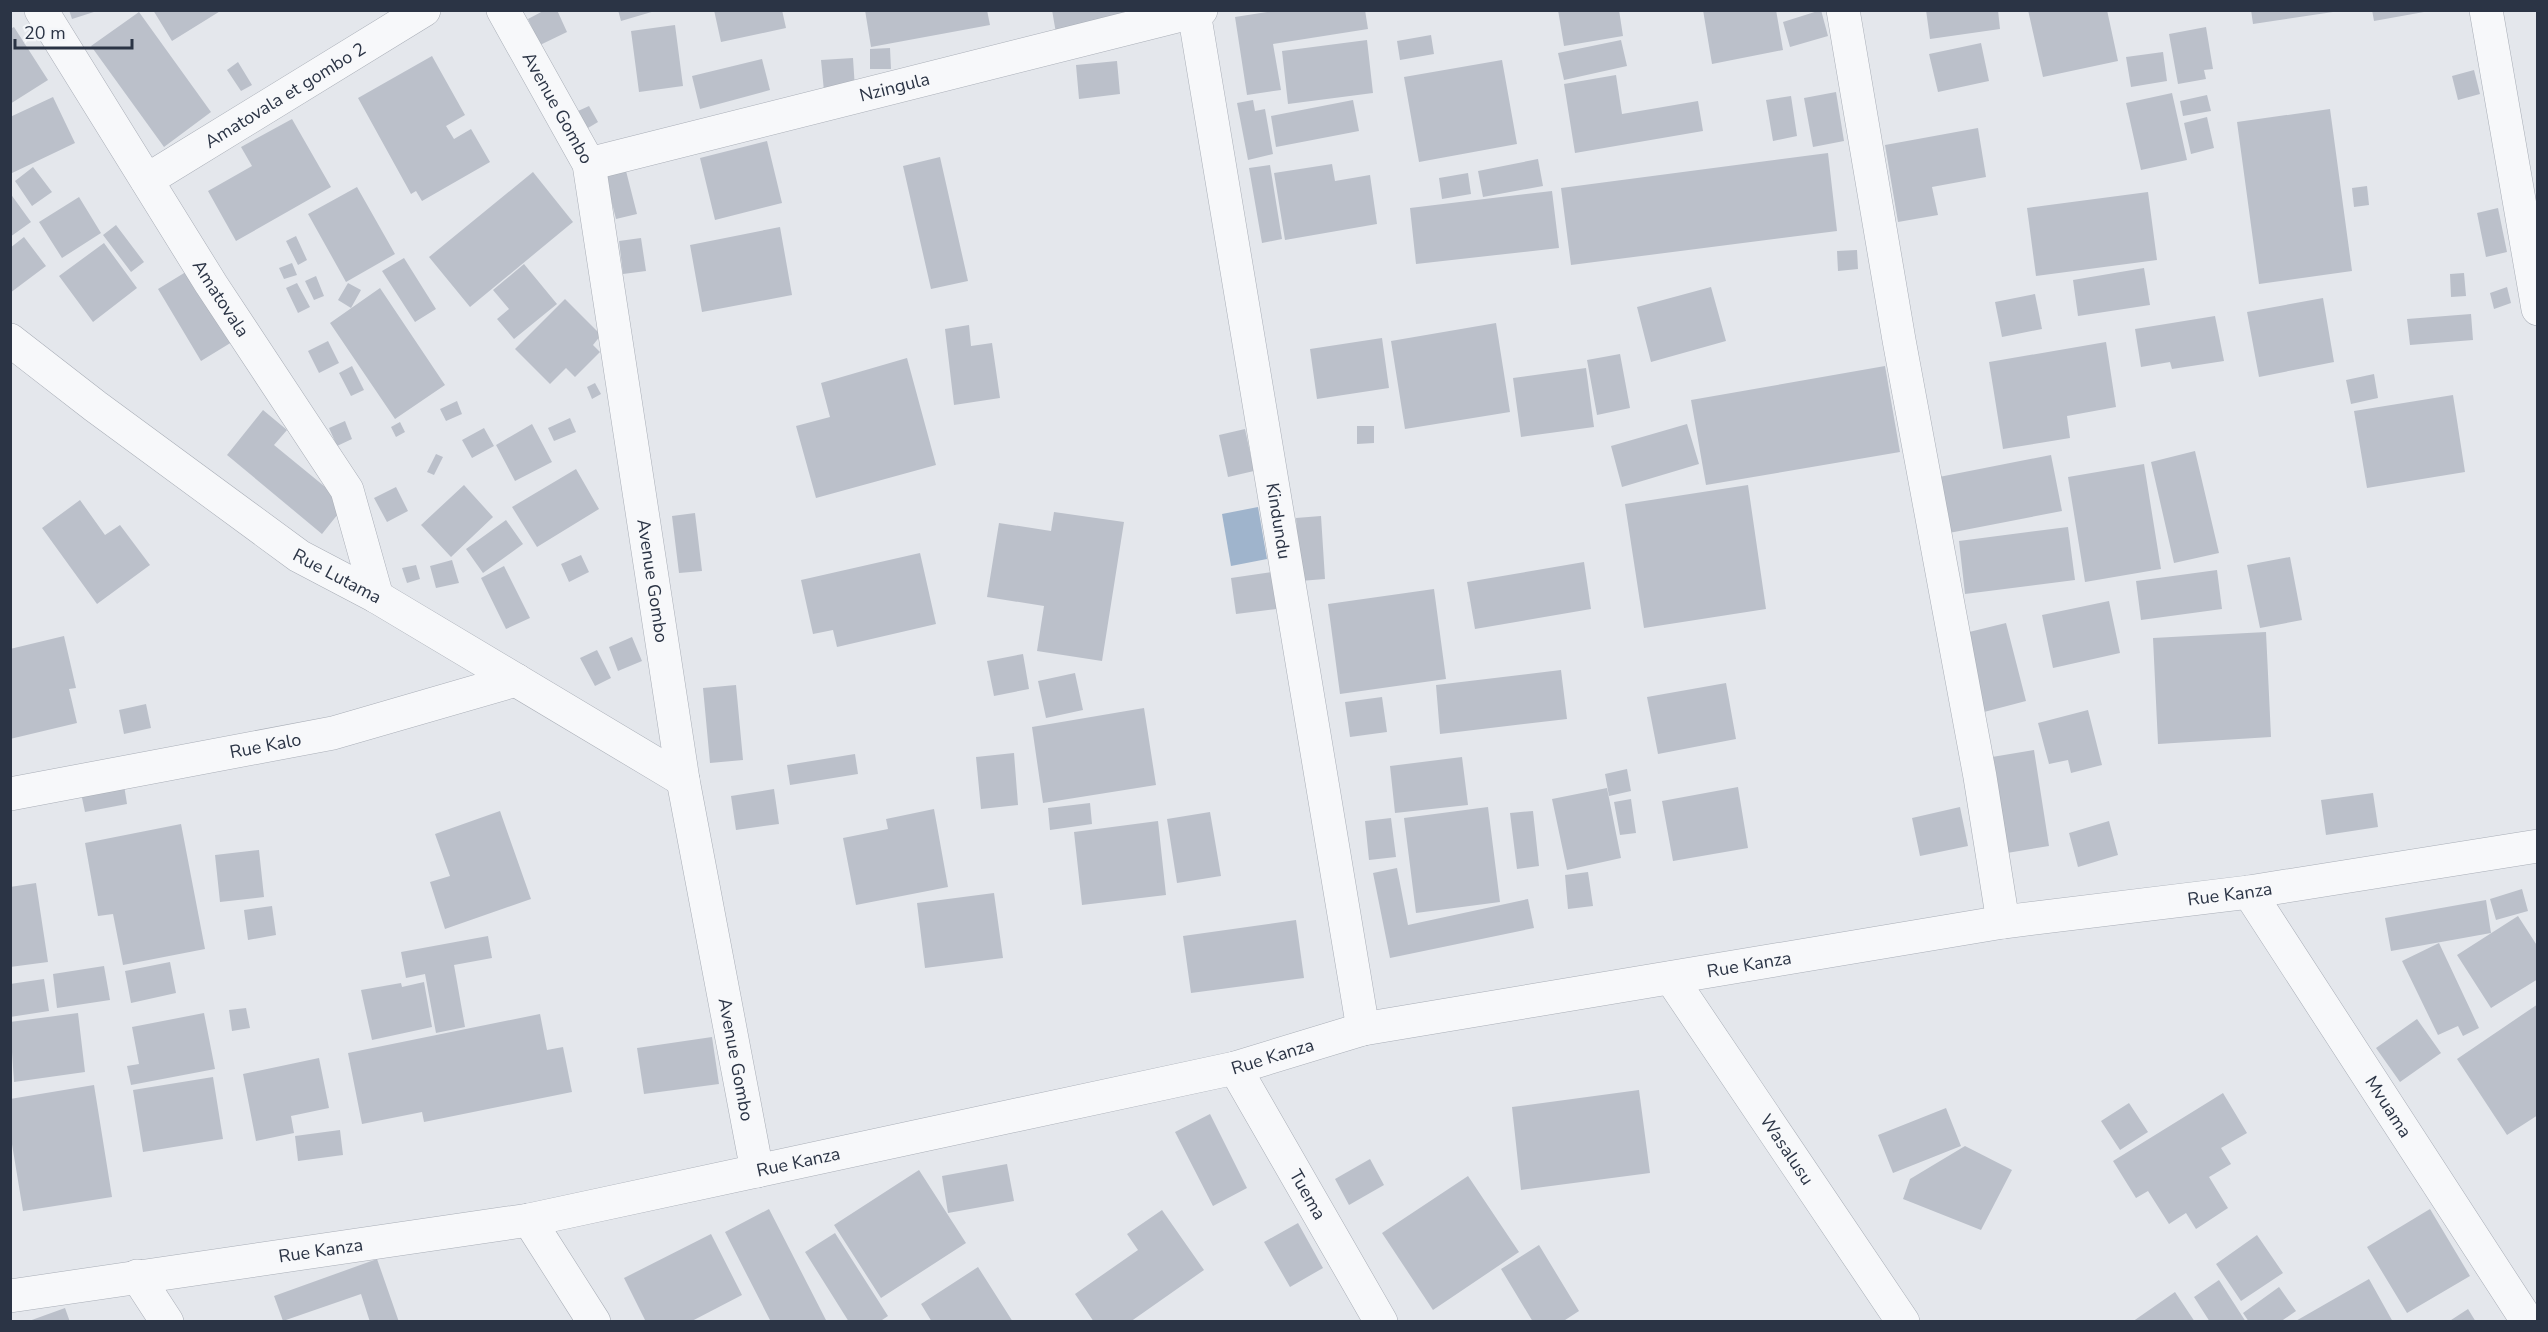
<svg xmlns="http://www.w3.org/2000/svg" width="2548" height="1332" viewBox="0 0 2548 1332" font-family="'Nunito Sans',sans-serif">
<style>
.water{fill:#9fb4cc}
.building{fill:#bbc0ca}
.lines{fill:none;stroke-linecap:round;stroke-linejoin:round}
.minor-casing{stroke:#a9aeb7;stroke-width:34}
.minor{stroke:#f7f8fa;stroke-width:33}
.labels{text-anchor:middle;stroke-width:4.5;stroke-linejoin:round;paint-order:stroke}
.street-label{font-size:18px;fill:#2b3445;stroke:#f4f6f9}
</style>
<rect width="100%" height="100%" fill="#e4e7ec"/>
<path class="water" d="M1258,507L1267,559L1231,566L1222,514Z"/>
<path class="building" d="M69,10H97V11L72,19Z
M153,10H222L172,41Z
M545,10H557L567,32L540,45L528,19Z
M618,10H655V11L621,21Z
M714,10H782L786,28L721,42Z
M865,10H987L990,25L871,47Z
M1052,10H1126L1129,28L1057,39Z
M1280,10H1365L1368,29L1273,44L1281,90L1247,95L1235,17Z
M1558,10H1619L1623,36L1564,46Z
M1703,10H1776L1783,50L1712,64Z
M1821,10L1828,36L1790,47L1783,22Z
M1926,10H1998L2000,29L1930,39Z
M2028,10H2107L2118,61L2043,77Z
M2251,10H2333V12L2253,24Z
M2372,10H2424V12L2374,21Z
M139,12L211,112L164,147L91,46Z
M675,25L683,86L639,92L631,31Z
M14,27L48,80L10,104V29Z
M2206,27L2213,69L2204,70L2206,79L2178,84L2169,34Z
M1431,35L1434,54L1400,60L1397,41Z
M1367,40L1373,93L1288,104L1282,51Z
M1621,40L1627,66L1564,80L1558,53Z
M1981,43L1989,81L1938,92L1929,54Z
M890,48L891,69H870V49Z
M2163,52L2167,81L2131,87L2126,57Z
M432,56L465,115L446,126L454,139L471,129L490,162L422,201L416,191L411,194L358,98Z
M853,58L855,89L824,91L821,60Z
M762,59L770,90L700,109L692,76Z
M1502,60L1517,144L1419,162L1404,77Z
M1117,61L1120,94L1079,99L1076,65Z
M238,62L252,85L241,91L227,70Z
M2474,70L2480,94L2458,100L2452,76Z
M1616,75L1622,114L1698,101L1703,131L1575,153L1564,84Z
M1836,92L1844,141L1813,147L1804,98Z
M2172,93L2187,160L2141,170L2126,103Z
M2207,95L2211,111L2183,116L2180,101Z
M1791,96L1797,136L1773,141L1766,100Z
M53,97L75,143L10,174V117Z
M1253,100L1255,111L1265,109L1273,154L1248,160L1237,103Z
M1353,100L1359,131L1276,147L1271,116Z
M589,106L598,122L588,128L578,111Z
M2330,109L2352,271L2259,284L2237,122Z
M2207,117L2214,148L2191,154L2184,123Z
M292,119L331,187L236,241L208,191L252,166L241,147Z
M1978,128L1986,177L1932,187L1938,215L1898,222L1885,145Z
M767,141L782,203L715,220L700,158Z
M1828,153L1837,231L1571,265L1561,188Z
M940,157L968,281L931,289L903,166Z
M1538,159L1543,186L1483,197L1478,171Z
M624,163L637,214L616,219L603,168Z
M1332,164L1335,181L1370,175L1377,224L1285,240L1274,173Z
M1270,165L1282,239L1262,243L1249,168Z
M33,167L52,192L32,206L15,181Z
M533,172L573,222L470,307L429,257Z
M1468,173L1471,194L1442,199L1439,178Z
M2367,186L2369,205L2354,207L2352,188Z
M357,187L395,254L346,282L308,214Z
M1552,191L1559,248L1416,264L1410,208Z
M2148,192L2157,260L2036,276L2027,208Z
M10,193L31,222L10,237Z
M79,197L101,233L62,258L39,222Z
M2498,208L2507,252L2486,257L2477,213Z
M116,225L144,262L131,272L103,235Z
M780,227L792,295L702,312L690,245Z
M296,236L307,260L298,265L286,241Z
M24,237L46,266L10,293V248Z
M641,238L646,271L623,274L619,241Z
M104,243L137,288L93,322L59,276Z
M1857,250L1858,269L1838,271L1837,251Z
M404,258L436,309L415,322L382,271Z
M292,263L297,275L284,279L279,268Z
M524,264L557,304L514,339L497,319L509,309L493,290Z
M2144,268L2150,305L2078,316L2073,280Z
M189,270L232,342L201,361L158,289Z
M2464,273L2466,296L2451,297L2450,274Z
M316,276L324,296L314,300L305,281Z
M297,283L310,307L298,313L286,288Z
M348,283L361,290L351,308L338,300Z
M1711,287L1726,341L1651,362L1637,307Z
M2507,287L2511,303L2494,309L2490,293Z
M380,288L445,385L395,419L330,323Z
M2035,294L2042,329L2002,337L1995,302Z
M2323,298L2334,362L2259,377L2247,312Z
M565,299L601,335L593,345L600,352L575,377L566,368L550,384L515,349Z
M2471,314L2473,340L2410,345L2407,319Z
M2215,316L2224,361L2172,369L2170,362L2141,367L2135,329Z
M1496,323L1510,412L1405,429L1391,341Z
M969,325L971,346L992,343L1000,398L954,405L945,329Z
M1382,338L1389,388L1317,399L1310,349Z
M328,341L339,363L319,373L308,351Z
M2106,342L2116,407L2067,416L2070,438L2003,449L1989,362Z
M1620,354L1630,408L1597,415L1587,360Z
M907,358L936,465L816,498L796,426L830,417L821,383Z
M352,366L364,390L351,396L339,373Z
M1885,366L1900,452L1706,485L1691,400Z
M1586,368L1594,427L1521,437L1513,378Z
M2374,374L2378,398L2351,404L2346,380Z
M595,383L601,394L592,399L587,387Z
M2453,395L2465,472L2367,488L2354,411Z
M457,401L462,414L446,421L440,409Z
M263,410L287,430L274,445L346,504L322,534L227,455Z
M570,418L576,432L554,441L548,428Z
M345,421L352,439L337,446L329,428Z
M400,422L405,432L396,437L391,427Z
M532,424L552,462L515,481L496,445Z
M1687,424L1699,464L1622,487L1611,446Z
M1357,426H1374V443L1357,444Z
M484,428L494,446L472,458L462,440Z
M1245,429L1254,471L1228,477L1219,435Z
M2195,451L2219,553L2174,563L2151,462Z
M436,454L443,457L434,475L427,472Z
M2051,455L2062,511L1949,533L1939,477Z
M2144,464L2161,569L2085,582L2068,477Z
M576,469L599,509L537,547L512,507Z
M464,485L493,517L451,557L421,525Z
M1748,485L1766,609L1644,628L1625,504Z
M396,487L408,511L387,522L374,498Z
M80,500L105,535L120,525L150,565L97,604L42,528Z
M1054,512L1124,522L1102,661L1037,651L1044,606L987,597L999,523L1051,531Z
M695,513L702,571L679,573L672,516Z
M1321,516L1325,579L1300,581L1296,518Z
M506,520L523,544L483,573L466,549Z
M2068,527L2075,580L1965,594L1959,541Z
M920,553L936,624L837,647L833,630L813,634L801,580Z
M581,555L589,572L569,582L561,564Z
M2290,557L2302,620L2260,628L2247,565Z
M452,560L459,583L436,588L430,566Z
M1584,562L1591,609L1475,629L1467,582Z
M416,565L420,579L407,583L402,568Z
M504,566L530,618L506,629L481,578Z
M2217,570L2222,609L2141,620L2136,581Z
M1272,572L1277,609L1236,614L1231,578Z
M1434,589L1446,679L1340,694L1328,604Z
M2109,601L2120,653L2053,668L2042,615Z
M2006,623L2026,701L1984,712L1965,633Z
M2266,632L2271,737L2158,744L2153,638Z
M64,636L76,688L69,689L77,723L10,739V649Z
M632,637L642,661L618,671L609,647Z
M597,650L611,678L595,686L580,658Z
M1023,654L1029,689L994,696L987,661Z
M1561,670L1567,719L1440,734L1436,685Z
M1075,673L1083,710L1046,718L1038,681Z
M1726,683L1736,739L1658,754L1647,697Z
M736,685L743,760L710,763L703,688Z
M1382,697L1387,732L1350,737L1345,702Z
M146,704L151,728L124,734L119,710Z
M1144,708L1156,785L1043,803L1032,727Z
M2088,710L2102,765L2071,773L2068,760L2049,764L2038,723Z
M2034,750L2049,846L2007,853L1992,757Z
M1014,753L1018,805L981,809L976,757Z
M855,754L858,774L790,785L787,765Z
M1462,757L1468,805L1395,813L1390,766Z
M1627,769L1631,791L1609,796L1605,774Z
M124,785L127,804L85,812L81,793Z
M1738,787L1748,848L1673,861L1662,801Z
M1607,788L1621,858L1567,870L1552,799Z
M774,789L779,824L736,830L731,796Z
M2373,793L2378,827L2326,835L2321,800Z
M1631,799L1636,833L1620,835L1614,802Z
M1090,803L1092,824L1050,830L1048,808Z
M1488,807L1500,902L1416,913L1404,818Z
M1960,807L1968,846L1920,856L1912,818Z
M934,809L948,887L856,905L843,838L888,829L886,819Z
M500,811L531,899L445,929L430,882L450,876L435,834Z
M1533,811L1539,866L1517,869L1510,813Z
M1210,812L1221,876L1177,883L1167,819Z
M1391,818L1396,857L1369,860L1365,821Z
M1158,821L1166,895L1082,905L1074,832Z
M2109,821L2118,855L2078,867L2069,833Z
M181,824L205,949L123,965L113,914L98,916L85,843Z
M259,850L264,897L220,902L215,855Z
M1397,868L1408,925L1528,899L1534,928L1390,958L1373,873Z
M1588,872L1593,906L1568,909L1565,875Z
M36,883L48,962L10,967V887Z
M2522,889L2528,911L2496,920L2490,899Z
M994,893L1003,958L925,968L917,903Z
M2486,900L2491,933L2391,951L2385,918Z
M272,906L276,935L248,940L244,910Z
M2518,916L2538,947V979L2491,1008L2457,955Z
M1296,920L1304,978L1191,993L1183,936Z
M488,936L492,958L454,965L465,1027L436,1033L425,974L406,978L401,952Z
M2439,943L2479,1028L2463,1036L2458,1026L2438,1035L2402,961Z
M170,962L176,993L131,1003L125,971Z
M104,966L110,1000L57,1008L53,974Z
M44,979L49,1011L10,1017V984Z
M424,982L432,1027L372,1040L361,990L401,983L402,987Z
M2538,1004V1115L2507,1135L2457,1059Z
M246,1008L250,1028L232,1031L229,1010Z
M78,1013L85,1072L14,1082L10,1022Z
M204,1013L215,1069L131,1085L127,1066L139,1064L132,1027Z
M540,1014L547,1050L563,1047L572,1092L424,1122L422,1112L362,1124L348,1053Z
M2417,1019L2441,1053L2400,1082L2376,1048Z
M712,1037L719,1084L644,1094L637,1048Z
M319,1058L329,1108L291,1116L294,1133L256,1141L243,1074Z
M213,1077L223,1139L143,1152L133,1090Z
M94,1085L112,1197L23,1211L10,1132V1099Z
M1639,1090L1650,1173L1521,1190L1512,1107Z
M2223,1093L2247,1133L2221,1148L2231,1164L2209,1177L2228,1208L2196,1229L2186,1213L2169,1224L2148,1191L2136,1198L2113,1161Z
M2129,1103L2148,1132L2120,1150L2101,1121Z
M1946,1108L1961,1146L1893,1173L1878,1135Z
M1210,1114L1247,1188L1213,1206L1175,1132Z
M340,1130L343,1155L298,1161L295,1136Z
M1965,1146L2012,1170L1981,1230L1903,1199L1910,1179Z
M1370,1159L1384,1185L1349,1205L1335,1179Z
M1007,1164L1014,1201L948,1213L942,1176Z
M919,1170L966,1243L881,1298L834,1225Z
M1468,1176L1519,1252L1433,1310L1382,1233Z
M769,1209L827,1322H771L725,1232Z
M2430,1209L2470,1276L2407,1313L2367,1247Z
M1162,1210L1204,1270L1130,1322H1094L1075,1294L1138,1250L1127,1234Z
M1298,1223L1323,1268L1290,1287L1264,1242Z
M835,1233L888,1316L879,1322H849L805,1252Z
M711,1234L742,1295L690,1322H646L624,1278Z
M2257,1235L2283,1273L2241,1301L2216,1264Z
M1539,1245L1579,1311L1562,1322H1533L1501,1269Z
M377,1259L399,1322H370L361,1294L283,1321L274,1296Z
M978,1267L1013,1322H932L921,1304Z
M2369,1279L2393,1322H2294Z
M2219,1280L2246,1322H2210L2194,1297Z
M2279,1287L2296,1311L2280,1322H2249L2243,1313Z
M2175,1292L2195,1322H2132Z
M65,1308L70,1322H29V1321Z
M2468,1309L2476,1322H2448Z"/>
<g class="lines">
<defs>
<g id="minor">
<path id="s1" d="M41,10L211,284L347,490L377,597"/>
<path id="s2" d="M503,10L589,164L683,780L757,1171"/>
<path d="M1843,10L1899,340L1980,777L2003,922"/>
<path d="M2486,10L2538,309"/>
<path id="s3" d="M1194,12L1363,1029"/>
<path id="s4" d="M589,164L1201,10"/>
<path id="s5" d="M147,180L424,10"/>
<path id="s6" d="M10,340L95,406L299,556L377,597L683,780"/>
<path id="s7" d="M10,794L333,733L516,680"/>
<path id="s8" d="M2249,892L2528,1322"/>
<path id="s9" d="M1671,978L1903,1322"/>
<path id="s10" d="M1235,1068L1381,1322"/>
<path d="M529,1220L594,1322"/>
<path d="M137,1276L167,1322"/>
<path id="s11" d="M10,1296L529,1220L1235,1068L1363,1029L2003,922L2249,892L2538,846"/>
</g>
</defs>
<use href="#minor" class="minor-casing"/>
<use href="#minor" class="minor"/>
</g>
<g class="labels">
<g class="street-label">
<text dy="6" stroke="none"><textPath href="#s4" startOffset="315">Nzingula</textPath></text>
<text dy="6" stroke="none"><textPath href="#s5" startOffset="162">Amatovala et gombo 2</textPath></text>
<text dy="6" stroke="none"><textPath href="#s2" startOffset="112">Avenue Gombo</textPath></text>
<text dy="6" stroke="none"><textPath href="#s1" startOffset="340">Amatovala</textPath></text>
<text dy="6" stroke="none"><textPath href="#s3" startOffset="516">Kindundu</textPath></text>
<text dy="6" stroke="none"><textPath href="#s6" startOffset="404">Rue Lutama</textPath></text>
<text dy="6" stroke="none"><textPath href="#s2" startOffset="598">Avenue Gombo</textPath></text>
<text dy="6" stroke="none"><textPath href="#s7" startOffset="260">Rue Kalo</textPath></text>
<text dy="6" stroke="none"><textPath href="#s11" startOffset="2258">Rue Kanza</textPath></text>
<text dy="6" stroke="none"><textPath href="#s11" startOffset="1772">Rue Kanza</textPath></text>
<text dy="6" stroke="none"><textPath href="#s11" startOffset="1286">Rue Kanza</textPath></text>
<text dy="6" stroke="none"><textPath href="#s2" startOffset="1084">Avenue Gombo</textPath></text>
<text dy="6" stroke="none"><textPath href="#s8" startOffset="256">Mvuama</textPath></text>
<text dy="6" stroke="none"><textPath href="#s9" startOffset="207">Wasalusu</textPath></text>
<text dy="6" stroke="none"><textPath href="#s11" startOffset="800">Rue Kanza</textPath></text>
<text dy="6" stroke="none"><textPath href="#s10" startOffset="146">Tuema</textPath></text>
<text dy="6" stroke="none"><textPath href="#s11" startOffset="314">Rue Kanza</textPath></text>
</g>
</g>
<rect width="2548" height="1332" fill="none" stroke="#2b3445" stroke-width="24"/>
<path d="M15 39v9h117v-9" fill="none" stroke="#2b3445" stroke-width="3"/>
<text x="24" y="39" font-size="18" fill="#2b3445" stroke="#f4f6f9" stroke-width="4.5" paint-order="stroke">20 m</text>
</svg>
